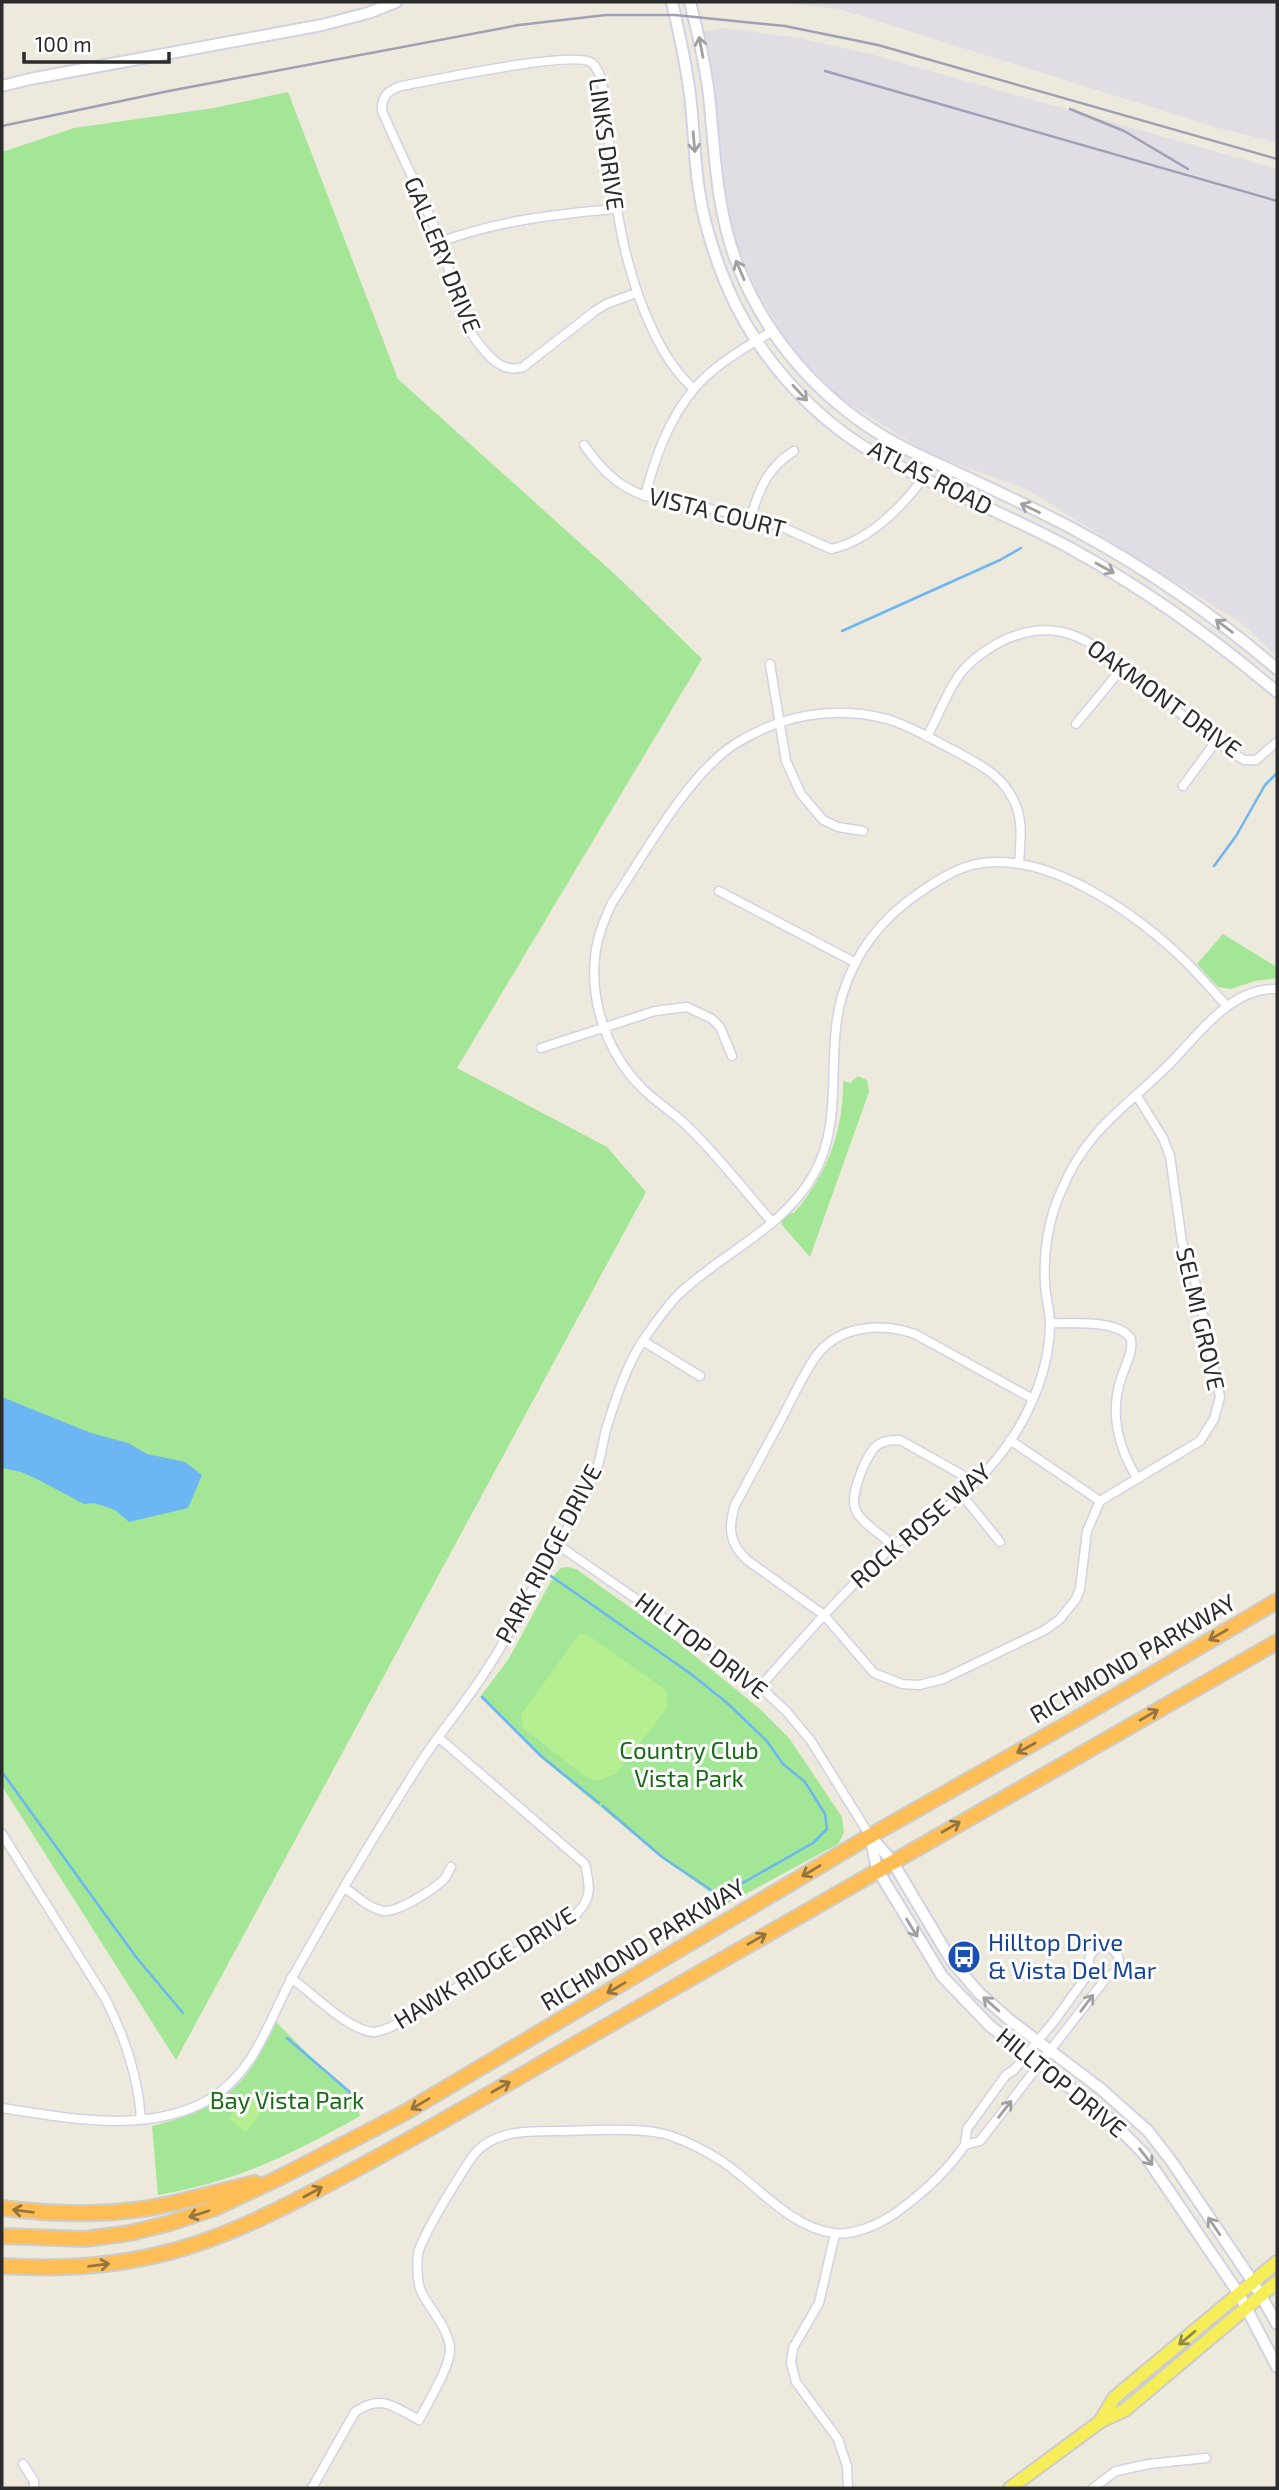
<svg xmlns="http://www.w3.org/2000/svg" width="1279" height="2490" viewBox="0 0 1279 2490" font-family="'Exo 2',sans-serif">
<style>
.industrial{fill:#e1dde5}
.green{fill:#a3e696}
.pitch{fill:#b6ee92}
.water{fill:#6bb6f3}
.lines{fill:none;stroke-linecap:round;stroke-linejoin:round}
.stream{stroke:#6bb6f3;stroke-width:2.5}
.street-casing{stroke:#d1d2e4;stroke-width:11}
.secondary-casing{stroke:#d1d2e4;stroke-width:14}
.primary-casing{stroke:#ccc;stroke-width:16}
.highway-casing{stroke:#ccc;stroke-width:18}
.street{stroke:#fff;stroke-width:8}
.secondary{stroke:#fff;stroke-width:10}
.primary{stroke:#f6ee58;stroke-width:12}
.highway{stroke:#ffbe55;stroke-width:14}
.rail{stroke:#9f9fb6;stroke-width:2.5}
.oneway{stroke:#a0a0a0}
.oneway2{stroke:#957440}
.oneway3{stroke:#908c42}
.labels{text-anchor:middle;stroke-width:6;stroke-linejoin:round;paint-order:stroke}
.street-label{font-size:24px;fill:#2b2b2b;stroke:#fff}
.park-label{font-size:24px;fill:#196b17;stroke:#fff}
.transit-label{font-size:24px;fill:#164399;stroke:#fff;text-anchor:start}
</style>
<rect width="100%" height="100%" fill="#ede9dc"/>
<path class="industrial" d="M778,2H1277V143L1215,127L839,9Z
M723,28L797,38L871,54L1277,169V657L1243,624L1026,489L930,454L833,394L791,348L756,289L730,226L721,173L704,32Z"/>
<path class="green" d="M288,92L398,379L620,579L702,659L457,1068L607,1147L646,1192L176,2060L2,1786V152L74,128L214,108Z
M1223,934L1277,967V978L1255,981L1231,989L1218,987L1197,964Z
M858,1076L867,1080L869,1092L810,1257L782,1225L780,1215L794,1213C826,1176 844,1131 843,1081L850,1083Z
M568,1567L576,1569L669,1635L761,1710L789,1738L842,1817L844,1833L838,1844L727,1904L662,1858L540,1757L480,1697L508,1660L555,1574L561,1568Z
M276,2022L312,2058L354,2094L360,2116C292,2154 236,2182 158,2195L152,2126C221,2109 247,2088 276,2022Z"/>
<path class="pitch" d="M585,1633L666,1690L668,1707L617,1773L601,1780H592L581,1773L523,1728L521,1714L579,1635Z
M248,2092L266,2105L246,2132L229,2119Z"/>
<path class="water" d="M2,1397L91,1433L128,1443L147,1454L185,1462L202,1475L188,1508L129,1522L115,1510L94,1503L84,1504L39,1480L21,1472L2,1468Z"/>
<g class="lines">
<path class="stream" d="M842,631L1000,560L1021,548
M1214,866L1236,836L1265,785L1277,773
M551,1576L691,1674L726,1702L766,1740L783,1764L805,1782L825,1814L827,1829L813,1843L718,1897
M482,1697L541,1756L599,1803
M2,1772L136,1957L183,2013
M603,1806L662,1857L720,1896
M287,2038L352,2094"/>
<defs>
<path id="street" d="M440,242C496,221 556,214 615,209
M636,293L606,304L595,311L523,367C502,374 488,356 476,340C457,314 452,275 441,244C424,199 401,155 382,111C381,96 389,90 401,86C429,81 577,49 592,63C600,70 602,83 604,93C612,176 617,257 654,333C664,354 676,373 694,389
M584,445C601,469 617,486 645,496L751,517L782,527L831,549C869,541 902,507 924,477
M645,496C655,458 668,420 694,389C715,364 745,348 772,331
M751,517C759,489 768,467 794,451
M770,664L786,761L801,794L823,820L838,827L863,831
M1076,724L1123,667
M927,737C937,718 945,697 956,680C966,663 984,651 1000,642C1060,612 1094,644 1139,679C1173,706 1207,738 1244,760H1256L1277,742
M1183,786L1217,740
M719,891L856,963
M541,1048L655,1011L687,1007L712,1019L720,1027L732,1056
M772,1222C743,1189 716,1153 684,1123C671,1111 655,1101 643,1089C609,1056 590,1005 595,958C596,939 604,920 612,903C644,855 688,774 735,744C781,715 834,705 887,719C911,726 933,740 955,751C979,764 1002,775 1014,801C1024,821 1020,843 1019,864
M1050,1323C1072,1324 1119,1319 1131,1339C1133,1353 1126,1363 1122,1376C1109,1411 1118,1447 1137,1478
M643,1341L700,1376
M1033,1399L915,1334C880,1322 837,1325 814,1359C802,1377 793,1397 783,1416C767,1446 751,1475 735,1505C728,1528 729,1543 747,1560L824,1615L874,1673L902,1684L919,1685L943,1679L1045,1630L1060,1619L1076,1599L1080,1589L1087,1531L1100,1501L1200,1441L1214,1419L1220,1397L1198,1291L1182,1242L1170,1156L1163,1138L1137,1096
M1010,1440L1100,1501
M962,1495L1000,1542
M558,1545L726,1661L760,1687L786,1711L811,1741L870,1836
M893,1546C882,1534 860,1523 855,1508C850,1494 867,1451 879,1444C886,1440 893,1440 900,1440L975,1482
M760,1687C802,1639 844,1591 891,1548C913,1528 941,1514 963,1494C981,1479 995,1462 1009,1443C1032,1409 1050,1366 1050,1324C1050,1310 1045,1296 1045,1282C1043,1251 1049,1217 1062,1189C1089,1124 1134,1103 1179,1054C1204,1027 1235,987 1277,989
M2,1834L105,1998C125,2037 138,2075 141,2119
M345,1888C356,1896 369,1908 383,1911C397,1913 431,1891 442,1881C446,1878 448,1872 451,1867
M1089 1962a15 15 0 1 1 30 0a15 15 0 1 1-30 0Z
M291,1978C313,1993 349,2032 375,2032C380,2031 386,2029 391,2027L571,1919C592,1901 591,1889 585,1864L438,1737
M2,2108C67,2118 149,2135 210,2099C256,2071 268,2021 293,1976C332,1906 374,1836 417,1768C438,1734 466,1703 487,1669C504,1644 518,1617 532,1590C551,1558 569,1526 586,1493C590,1484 595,1474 598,1465C602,1452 603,1439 607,1426C616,1398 626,1367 642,1342C653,1326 665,1308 679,1294C722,1253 784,1228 814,1174C845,1118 825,1055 842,996C855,953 882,918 919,893C935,882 953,870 972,865C1043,847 1138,914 1186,962C1200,976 1213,991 1227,1006
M965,2145L980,2141L1107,1977
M965,2145L967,2129L1006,2075L1014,2070L1055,2020L1091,1970
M835,2234L819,2303L793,2348L791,2363L796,2382L838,2439L847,2466L848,2488
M23,2464L34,2481V2488
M312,2488L355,2412C381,2394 393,2406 419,2420C427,2404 452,2364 450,2347C447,2326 430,2310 421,2291C417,2283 417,2263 418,2254C422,2235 460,2175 472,2157C491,2131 525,2131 554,2131C584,2131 645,2126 671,2136C689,2142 706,2151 723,2162C757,2185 790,2227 833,2233C854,2236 880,2224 897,2212C923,2193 947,2171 965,2145
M1093,2488L1116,2471L1149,2464L1206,2458"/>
<path id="secondary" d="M672,2C679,32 686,64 690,95C694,126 694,158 699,190C703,217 711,245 721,271C750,350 814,423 889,461C948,492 1011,516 1070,548C1145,589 1212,637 1277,692
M690,2C698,33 705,64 709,95C715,153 716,211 738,266C766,337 818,397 883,436C904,449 927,459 949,469C992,489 1036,509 1077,531C1149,570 1215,616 1277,669
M2,86L30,79L322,25L368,13L396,2
M870,1836L877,1869L942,1976L990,2026L1106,2115L1144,2154L1239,2294L1277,2367
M872,1838L892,1861L951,1960L979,1993L1011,2021L1101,2089L1148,2131L1172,2162L1253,2282L1277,2324"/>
<path id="primary" d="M1101,2420L1114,2398L1277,2262
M1010,2488L1101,2421L1125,2410L1277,2282"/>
<path id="highway" d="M2,2208C50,2214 100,2216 149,2208C185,2202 219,2191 255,2183
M2,2236L85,2239L130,2233L170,2223L215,2208L283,2176L404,2113L870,1836L1085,1714L1277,1601
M2,2266C62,2270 122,2266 180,2249C233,2234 284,2207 332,2182C421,2135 508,2083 595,2033C822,1901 1050,1772 1277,1642"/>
</defs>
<use href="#street" class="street-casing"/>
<use href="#secondary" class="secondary-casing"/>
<use href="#primary" class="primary-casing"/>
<use href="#highway" class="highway-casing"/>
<use href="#street" class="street"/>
<use href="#secondary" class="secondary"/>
<use href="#primary" class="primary"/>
<use href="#highway" class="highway"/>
<path class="rail" d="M825,71L1277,201
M1070,109L1124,131L1188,169
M2,126L169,91L519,25L606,15H675L785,26L878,45L1277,159"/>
</g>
<defs><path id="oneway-shaft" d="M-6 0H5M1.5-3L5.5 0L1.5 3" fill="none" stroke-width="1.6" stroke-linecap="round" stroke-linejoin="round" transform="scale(1.75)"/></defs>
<g class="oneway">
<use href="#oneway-shaft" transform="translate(701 47) rotate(-101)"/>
<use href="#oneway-shaft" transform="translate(694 142) rotate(85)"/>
<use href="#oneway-shaft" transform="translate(740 270) rotate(-113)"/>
<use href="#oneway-shaft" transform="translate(800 393) rotate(47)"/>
<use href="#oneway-shaft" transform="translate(1030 508) rotate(-154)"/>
<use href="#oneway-shaft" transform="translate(1105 568) rotate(29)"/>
<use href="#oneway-shaft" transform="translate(1224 626) rotate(-143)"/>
<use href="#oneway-shaft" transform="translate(912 1928) rotate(59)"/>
<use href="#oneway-shaft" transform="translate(1087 2003) rotate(-53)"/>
<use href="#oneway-shaft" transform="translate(991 2004) rotate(-138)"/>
<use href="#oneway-shaft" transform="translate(1005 2109) rotate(-52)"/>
<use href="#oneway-shaft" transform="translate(1146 2157) rotate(52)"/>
<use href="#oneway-shaft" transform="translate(1214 2226) rotate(-124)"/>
</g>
<g class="oneway2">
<use href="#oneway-shaft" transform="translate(1218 1635) rotate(150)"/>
<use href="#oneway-shaft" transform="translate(1149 1715) rotate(-30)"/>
<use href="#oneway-shaft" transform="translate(1026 1748) rotate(151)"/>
<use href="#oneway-shaft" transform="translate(951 1827) rotate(-30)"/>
<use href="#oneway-shaft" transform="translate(811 1871) rotate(149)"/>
<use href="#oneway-shaft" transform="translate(757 1939) rotate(-30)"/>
<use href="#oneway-shaft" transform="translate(616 1988) rotate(149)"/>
<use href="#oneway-shaft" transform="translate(501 2087) rotate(-30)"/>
<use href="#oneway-shaft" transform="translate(420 2104) rotate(149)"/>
<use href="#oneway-shaft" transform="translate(313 2192) rotate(-28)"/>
<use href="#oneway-shaft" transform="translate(23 2211) rotate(-173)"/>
<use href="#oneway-shaft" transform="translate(199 2214) rotate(162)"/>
<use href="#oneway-shaft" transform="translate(99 2265) rotate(-8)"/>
</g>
<use class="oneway3" href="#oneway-shaft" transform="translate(1187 2338) rotate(140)"/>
<defs>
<symbol id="bus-disc" viewBox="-11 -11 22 22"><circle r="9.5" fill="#1a4fb4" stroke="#fff"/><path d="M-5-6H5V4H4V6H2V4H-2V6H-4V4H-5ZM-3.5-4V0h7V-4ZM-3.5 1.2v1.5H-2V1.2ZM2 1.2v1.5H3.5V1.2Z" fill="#fff"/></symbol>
</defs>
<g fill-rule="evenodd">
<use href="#bus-disc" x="945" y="1938" width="38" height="38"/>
</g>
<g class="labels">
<g class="street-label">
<text transform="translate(606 144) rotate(82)" y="8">LINKS DRIVE</text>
<text transform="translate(442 255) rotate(68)" y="8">GALLERY DRIVE</text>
<text transform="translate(930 478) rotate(27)" y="8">ATLAS ROAD</text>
<text transform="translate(717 513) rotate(14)" y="8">VISTA COURT</text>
<text transform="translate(1164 699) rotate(36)" y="8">OAKMONT DRIVE</text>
<text transform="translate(1200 1319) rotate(77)" y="8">SELMI GROVE</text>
<text transform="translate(921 1526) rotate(-41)" y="8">ROCK ROSE WAY</text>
<text transform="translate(549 1554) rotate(-62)" y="8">PARK RIDGE DRIVE</text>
<text transform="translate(701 1646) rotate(37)" y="8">HILLTOP DRIVE</text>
<text transform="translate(1133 1659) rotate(-30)" y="8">RICHMOND PARKWAY</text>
<text transform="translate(643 1945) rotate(-31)" y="8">RICHMOND PARKWAY</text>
<text transform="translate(485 1968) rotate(-32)" y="8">HAWK RIDGE DRIVE</text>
<text transform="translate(1061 2083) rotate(39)" y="8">HILLTOP DRIVE</text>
</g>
<g class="park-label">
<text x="689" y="1759">Country Club<tspan x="689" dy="28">Vista Park</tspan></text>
<text x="287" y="2109">Bay Vista Park</text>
</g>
<g class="transit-label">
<text x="988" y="1951">Hilltop Drive<tspan x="988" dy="28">&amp; Vista Del Mar</tspan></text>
</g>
</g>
<rect width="1279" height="2490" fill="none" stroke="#2b2b2b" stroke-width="7"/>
<path d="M24 52v10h145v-10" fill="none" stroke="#2b2b2b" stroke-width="3.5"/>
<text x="35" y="52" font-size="21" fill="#2b2b2b" stroke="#ffffff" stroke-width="5" paint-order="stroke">100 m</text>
</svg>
